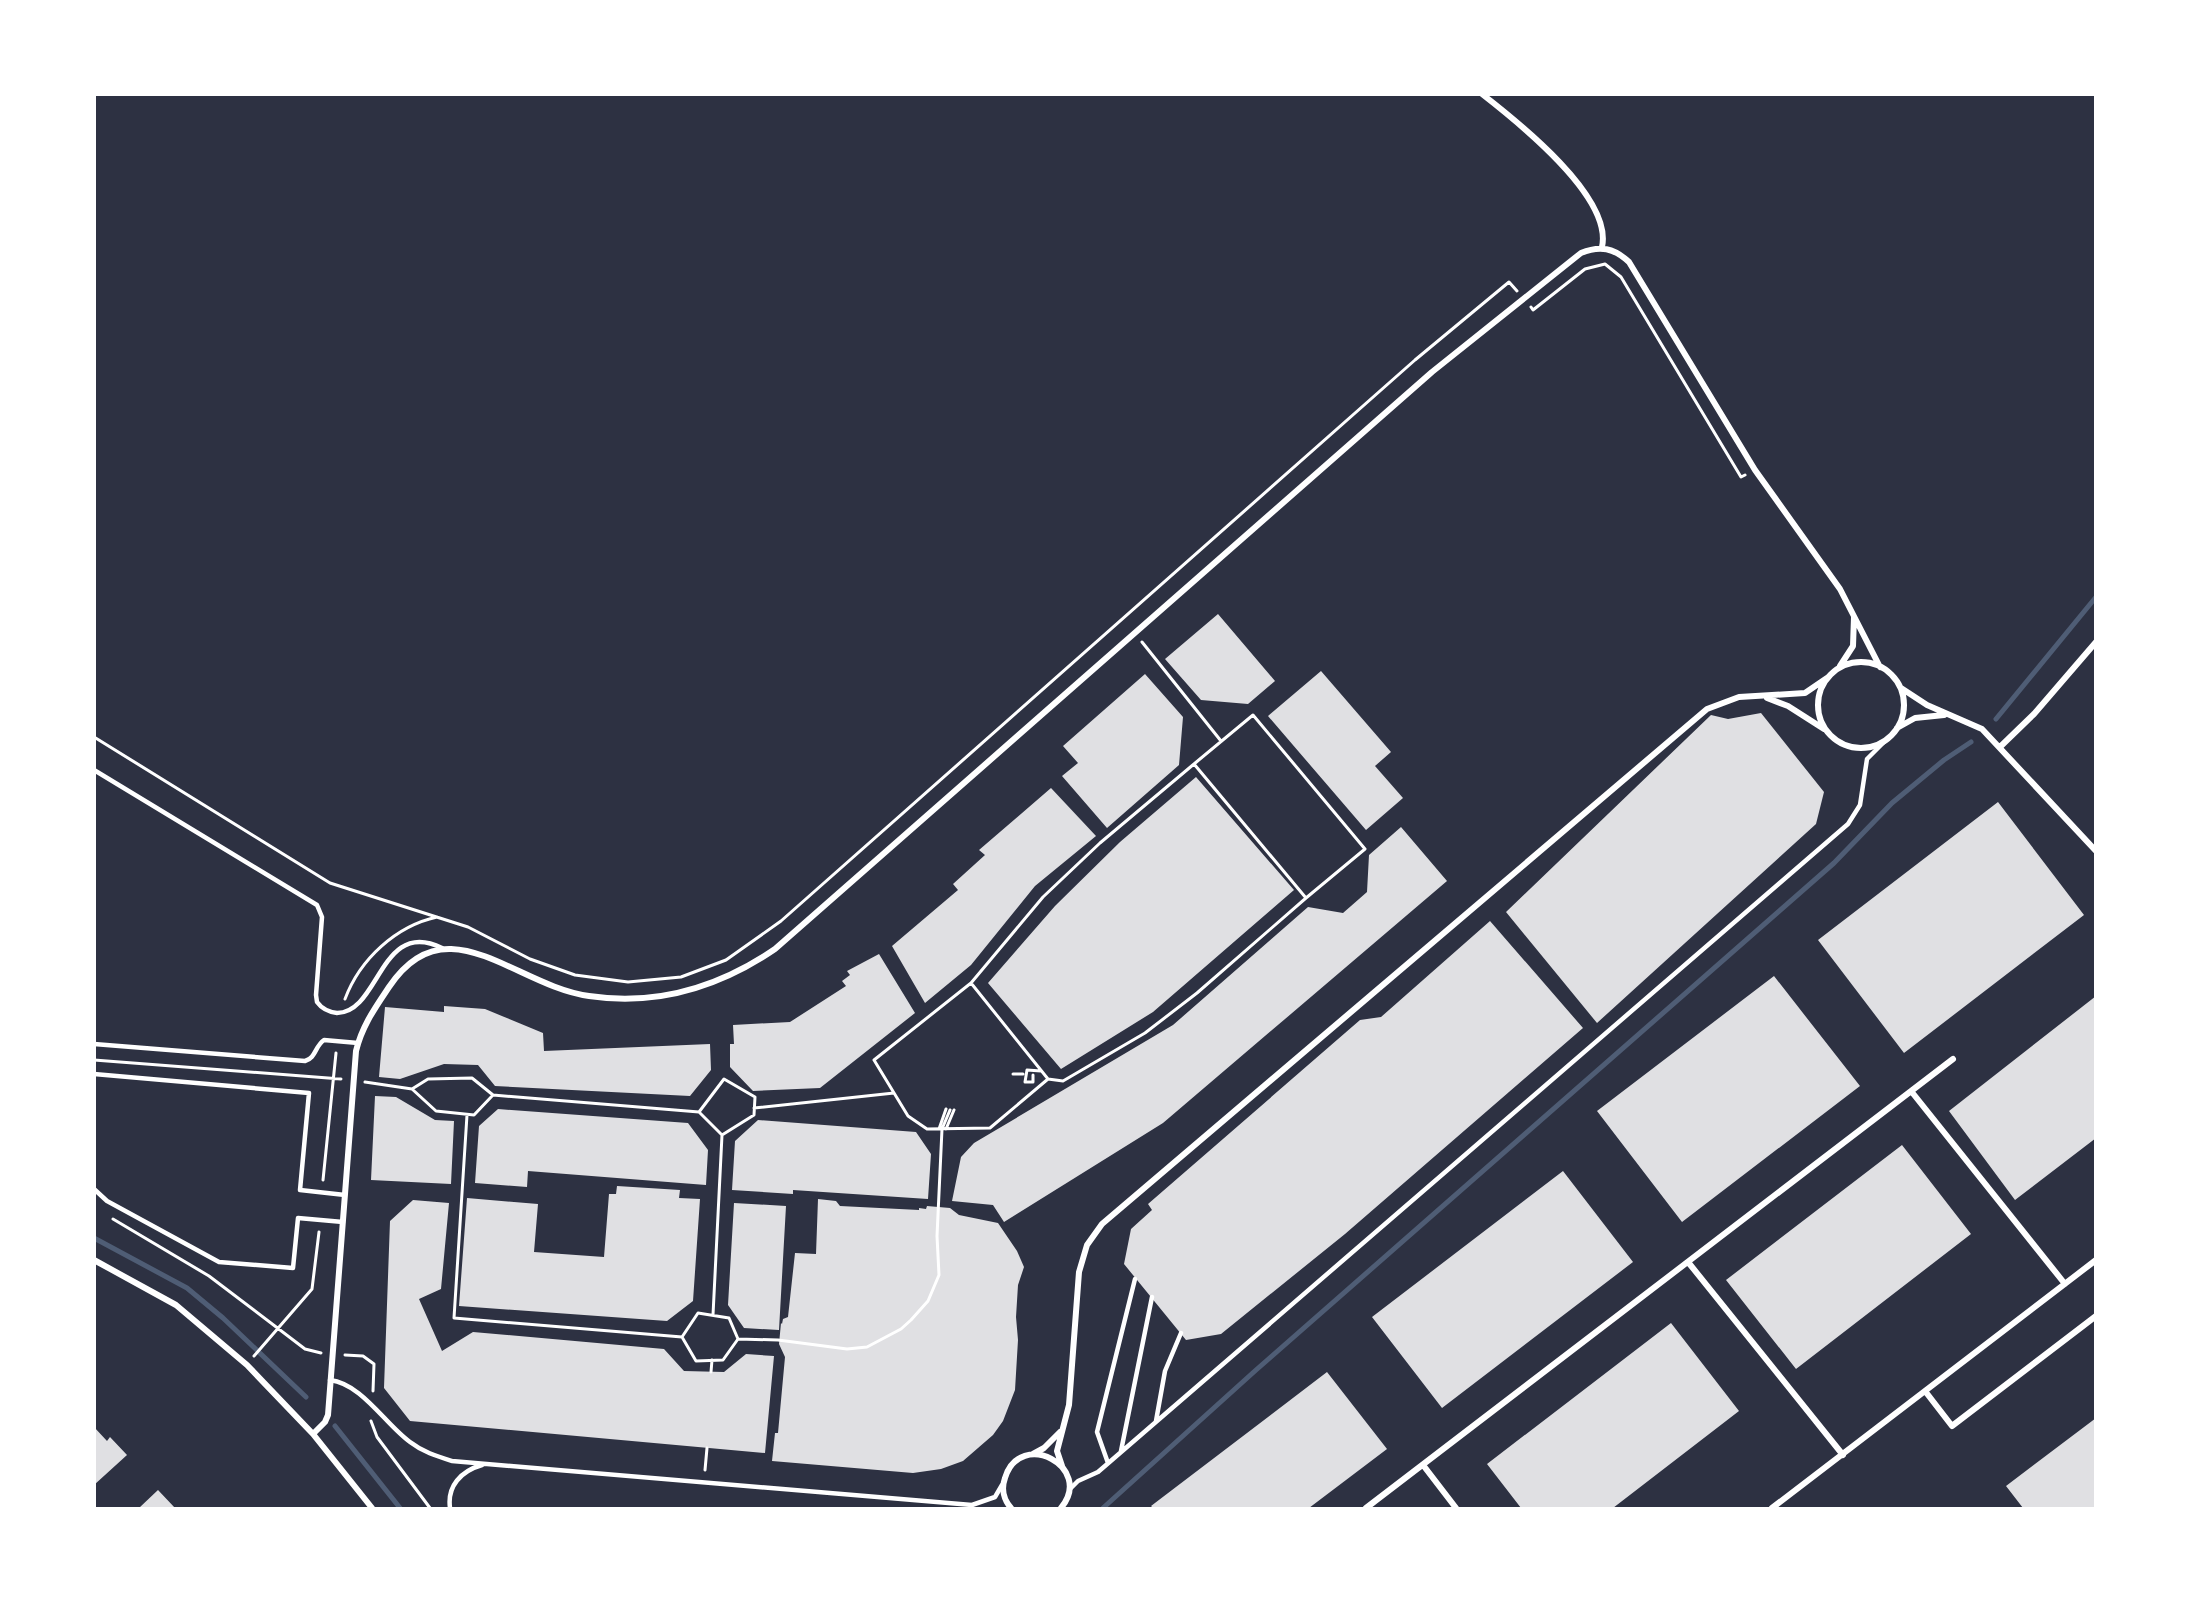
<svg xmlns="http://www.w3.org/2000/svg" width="2190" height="1603" viewBox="0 0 2190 1603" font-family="Helvetica,sans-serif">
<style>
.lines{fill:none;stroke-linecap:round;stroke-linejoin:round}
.stream{stroke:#4f5d75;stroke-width:5}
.building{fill:#e0e0e3}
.path{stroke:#fff;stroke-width:3}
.service{stroke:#fff;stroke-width:4.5}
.minor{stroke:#fff;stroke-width:6}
</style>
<rect width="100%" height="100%" fill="#2d3142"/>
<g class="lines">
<path class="stream" d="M1996,719L2096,597
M94,1238L187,1288L223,1318L306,1397
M335,1426L400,1508
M1103,1508L1256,1370L1834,863L1892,803L1944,760L1971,742"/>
</g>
<path class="building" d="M1218,614L1275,681L1248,704L1201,700L1165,659Z
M1321,671L1391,752L1375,766L1403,798L1366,830L1268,716Z
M1145,674L1183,717L1179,765L1107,828L1062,776L1078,763L1063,746Z
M1761,713L1824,792L1816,824L1597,1023L1506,912L1711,715L1728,719Z
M1196,777L1294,890L1153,1012L1061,1069L988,983L1055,906L1120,842Z
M1051,788L1096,836L1035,886L971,965L925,1003L892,946L958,890L953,884L985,855L979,850Z
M1998,802L2084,915L1904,1053L1818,940Z
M1401,827L1447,881L1163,1123L1004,1222L993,1205L952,1201L961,1157L974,1143L1173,1025L1308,907L1343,913L1367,892L1369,855Z
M1490,921L1583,1028L1345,1234L1221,1334L1186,1340L1124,1264L1131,1229L1152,1210L1148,1204L1360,1020L1381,1017Z
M879,954L915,1013L820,1088L753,1091L730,1067V1044H734L733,1025L790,1022L846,986L842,981L850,975L847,971Z
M1774,976L1860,1086L1682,1222L1597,1111Z
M2096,996V1138L2015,1200L1949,1111Z
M444,1006L485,1009L543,1033L544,1051L710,1044L711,1070L690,1096L495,1086L478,1065L444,1064L400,1079L379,1077L385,1007L444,1012Z
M375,1096L396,1097L435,1120L454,1121L451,1184L371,1180Z
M498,1109L688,1123L708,1150L706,1185L528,1171L527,1187L475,1183L479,1126Z
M758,1120L916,1132L931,1154L928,1199L793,1190V1194L732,1190L735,1141Z
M1902,1145L1971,1234L1796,1369L1726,1280Z
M1563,1171L1633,1262L1442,1408L1372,1317Z
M617,1186L680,1190L679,1198L700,1199L693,1301L667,1321L459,1306L467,1198L538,1204L534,1252L604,1257L609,1194H616Z
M818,1199L836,1201L840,1206L919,1210V1208L926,1209L927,1206L950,1208L959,1215L998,1223L1017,1251L1024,1267L1018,1285L1016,1317L1018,1340L1015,1390L1003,1421L993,1435L963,1461L941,1469L913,1473L772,1461L775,1433H778L785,1357L779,1344L781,1323L782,1324L783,1319L788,1317L795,1253L816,1254Z
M413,1200L449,1203L441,1289L419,1299L442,1351L473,1332L664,1349L684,1371L724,1372L746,1354L774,1356L765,1453L410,1421L384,1388L390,1221Z
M734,1203L786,1206L779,1330L744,1328L728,1305Z
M1671,1323L1739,1411L1613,1508H1521L1487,1464Z
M1327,1372L1387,1449L1309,1508H1153L1151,1506Z
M2096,1418V1508H2023L2006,1486Z
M94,1427L107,1441L110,1437L127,1455L94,1485Z
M158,1490L175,1508H139Z"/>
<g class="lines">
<path class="path" d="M1531,307L1533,310L1585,269L1605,264L1621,277L1741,477L1745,475
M1142,642L1221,741
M1253,715L1365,849L1306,898L1194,764Z
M94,737L330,883L468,927L530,959L575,975L628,982L681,977L726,960L781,921L1415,360L1509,282L1517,291
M971,983L1043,897L1100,843L1194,764
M345,999C360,959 396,926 437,917
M94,1060L341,1079
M1013,1074H1023
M1033,1075V1082H1025L1027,1070L1041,1071
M1048,1079L971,983L874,1060L908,1116L927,1129L990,1128L1048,1079L1063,1081L1145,1033L1197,993L1306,898
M365,1082L412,1089
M493,1095L474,1115L436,1111L412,1089L428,1079L472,1078L493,1095L699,1112
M754,1108L894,1093
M467,1115L454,1318L682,1337
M939,1129L946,1109
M946,1129L954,1110
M323,1180L336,1053
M113,1219L209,1276L305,1349L321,1353
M713,1315L722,1135L699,1112L724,1079L755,1097L754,1115L722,1135
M738,1339L723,1360L696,1361L682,1337L698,1313L729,1318L738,1339L778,1340L847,1349L867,1347L901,1329L911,1320L928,1301L939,1275L937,1236L942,1129L950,1110
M345,1355L363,1356L374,1364L373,1391
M254,1356L312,1289L319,1232
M711,1372L712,1360
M371,1421L377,1437L430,1508
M705,1470L707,1448"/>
<path class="service" d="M94,770L317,905L322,917L316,995L317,1002C322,1009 329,1012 337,1013C380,1013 380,917 442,948
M94,1044L305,1061C316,1058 315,1046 324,1040L358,1043
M94,1074L309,1093L300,1190L345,1195
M94,1189L107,1201L219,1262L293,1268L298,1218L343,1222
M330,1380C362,1384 385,1424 410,1442C423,1452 436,1456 452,1461L972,1505L995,1497L1002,1485
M1156,1421L1165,1371L1181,1333
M1121,1451L1152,1297
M1108,1463L1097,1432L1135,1279
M1070,1489L1078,1481L1098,1472L1848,824L1860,805L1867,759L1887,739
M450,1508C447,1486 461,1471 482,1465"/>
<path class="minor" d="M1482,94C1518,122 1613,197 1602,247
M1818 705a43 43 0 1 1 86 0a43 43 0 1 1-86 0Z
M1840,666L1853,646L1854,617
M1901,688L1927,705L1982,729L2096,851
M1767,698L1788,706L1824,729
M1897,728L1915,718L1944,715
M2001,746L2034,714L2096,642
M1911,1091L2065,1284
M94,1260L176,1305L247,1365L313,1434L372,1508
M1688,1262L1843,1455
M1925,1391L1952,1426L2096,1316
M313,1434L325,1422L328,1415L356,1051C362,1026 375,1008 389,987C446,901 515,986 589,996C656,1006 719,987 775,949L1432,372L1581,253C1600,245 1614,248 1629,262L1755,470L1840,589L1880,667
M1033,1454L1044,1448L1060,1432
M1423,1465L1456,1508
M1062,1466L1057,1451L1069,1405L1079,1272L1087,1245L1102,1224L1707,709L1739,697L1805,693L1827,678
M1011,1508C1004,1500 1001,1489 1005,1478C1020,1428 1095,1467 1061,1508
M1366,1508L1953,1059
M1772,1508L2096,1260"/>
</g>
<rect width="2190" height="1603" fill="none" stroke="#ffffff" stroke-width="192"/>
</svg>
